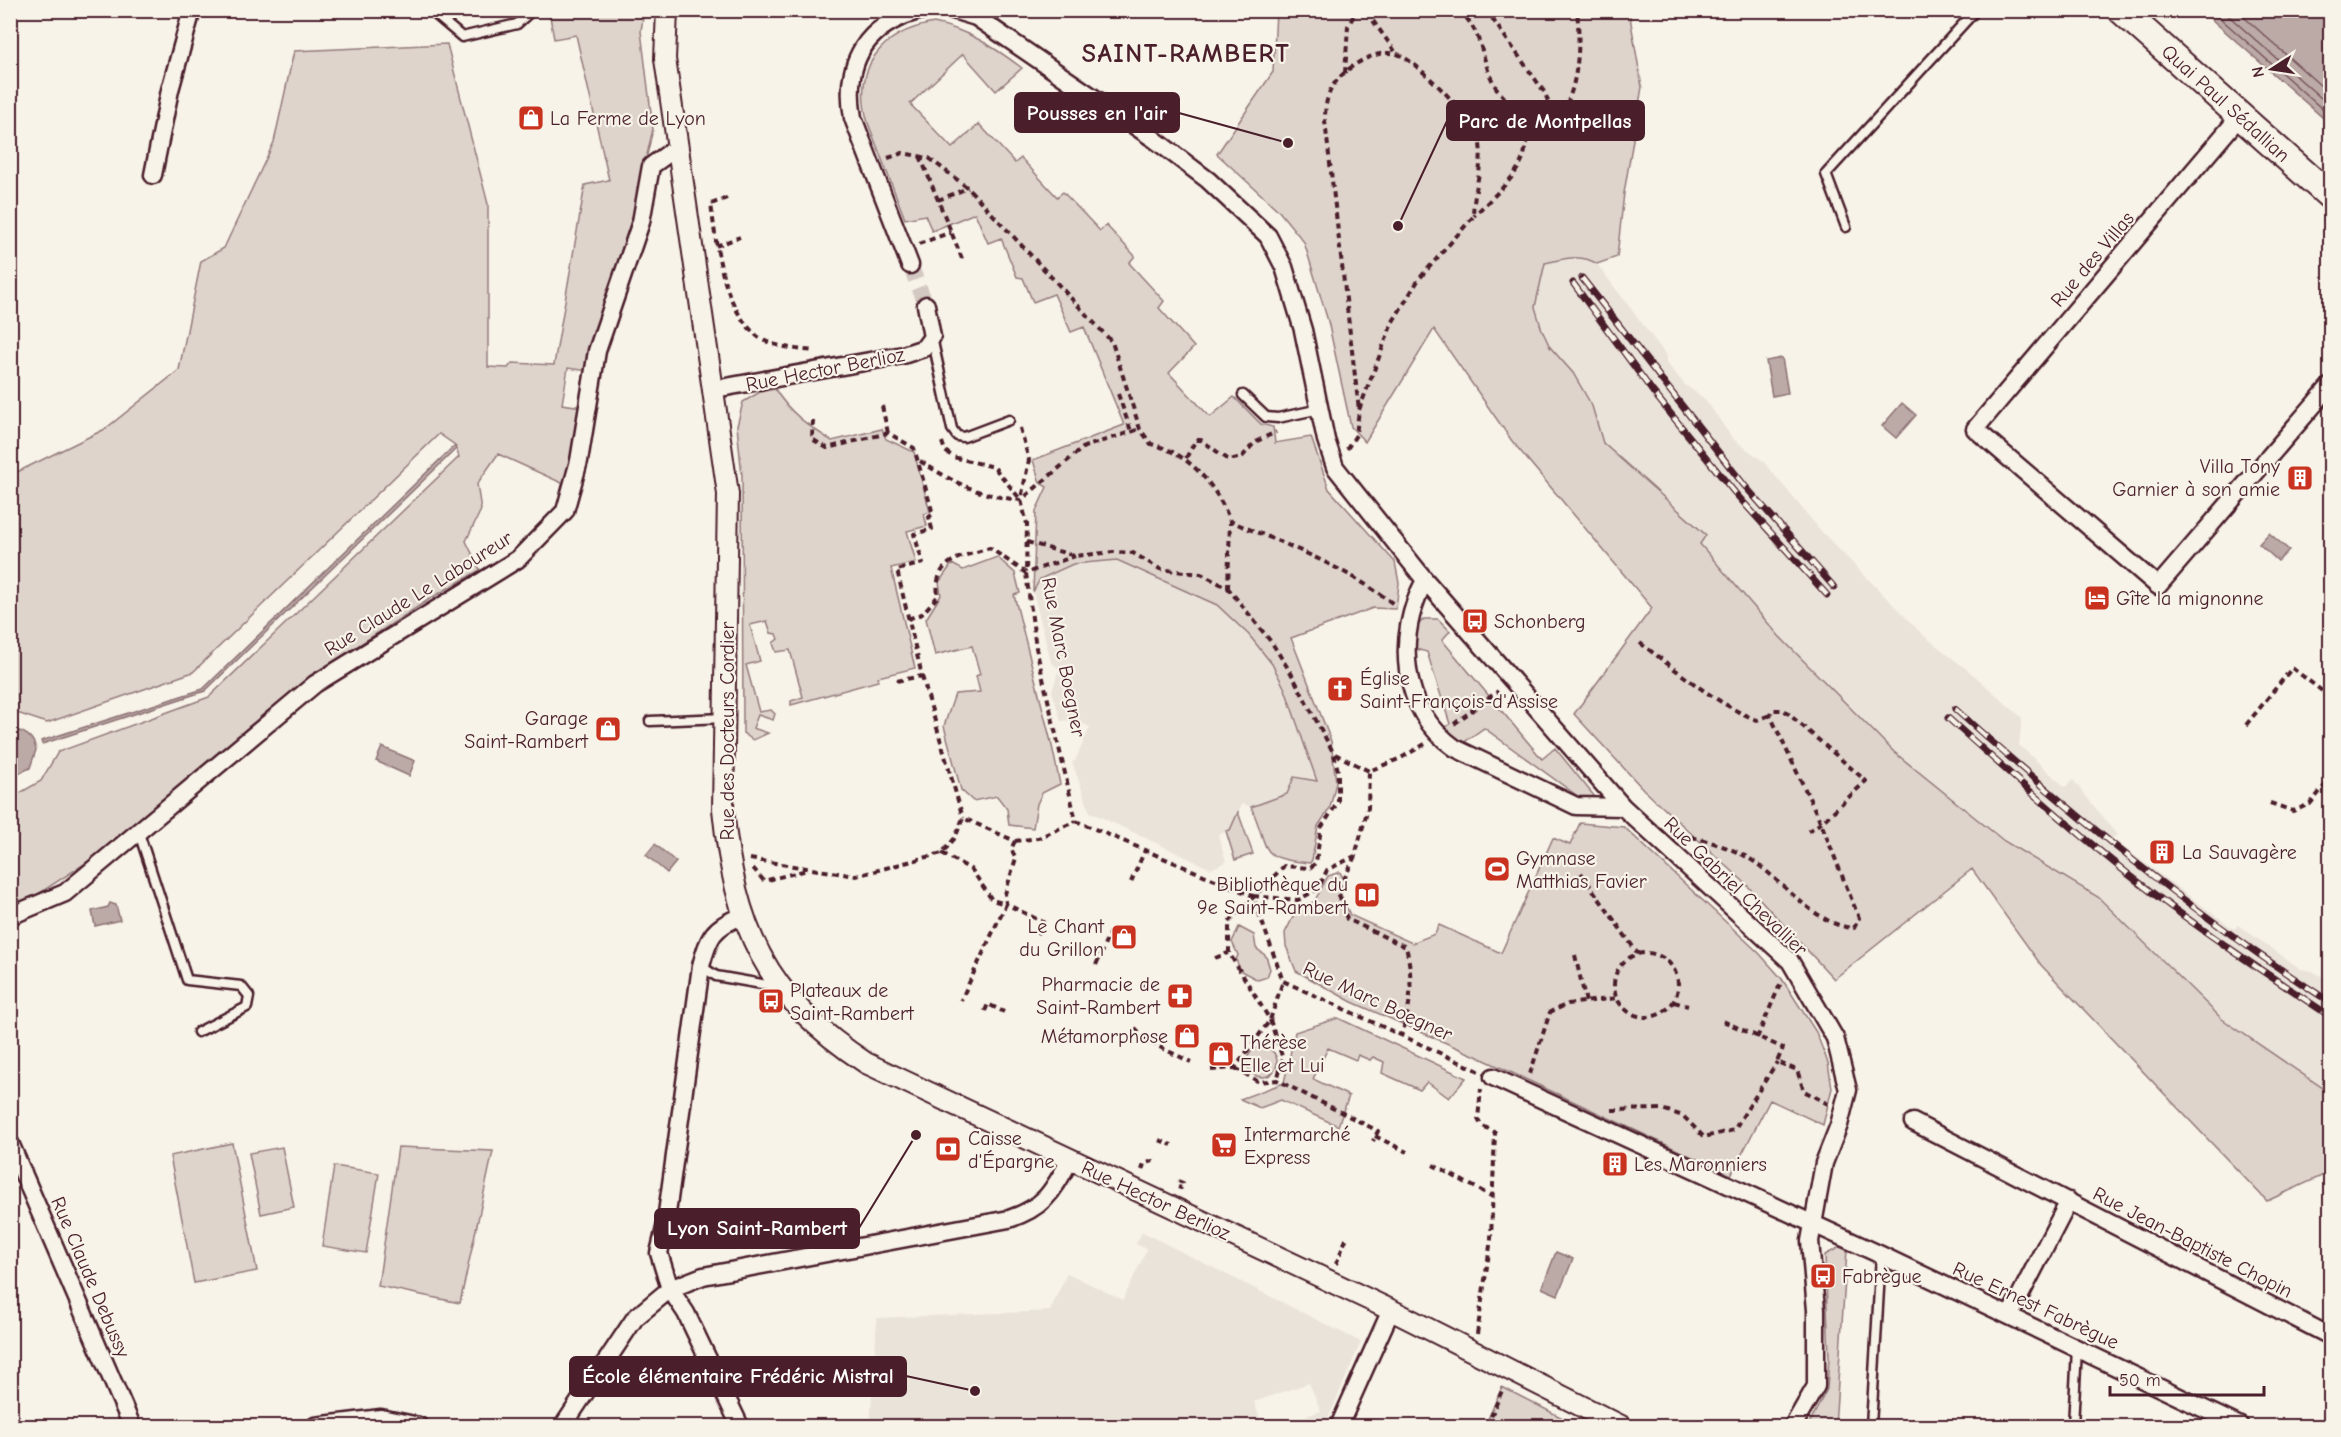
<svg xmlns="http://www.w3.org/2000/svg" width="2341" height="1437" viewBox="0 0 2341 1437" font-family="'Comic Neue',sans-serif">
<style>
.built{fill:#eae3da}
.green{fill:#ded4cc;stroke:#947a7c;stroke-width:1.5}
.water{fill:#bcaaa7;stroke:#8e7275;stroke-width:1.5}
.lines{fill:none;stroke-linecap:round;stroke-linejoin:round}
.shore{stroke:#78575d;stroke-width:1.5}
.minor-tunnel{stroke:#d4c9c2;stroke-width:16;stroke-dasharray:16 8;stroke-linecap:butt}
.service-casing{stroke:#4a1f2b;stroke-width:13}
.minor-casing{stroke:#4a1f2b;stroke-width:21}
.tertiary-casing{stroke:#4a1f2b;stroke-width:24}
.primary-casing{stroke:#4a1f2b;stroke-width:30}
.path{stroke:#4a1f2b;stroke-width:4;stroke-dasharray:6 4.5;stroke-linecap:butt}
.service{stroke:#f7f3e8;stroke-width:8}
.minor{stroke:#f7f3e8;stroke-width:16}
.tertiary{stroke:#f7f3e8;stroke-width:20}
.primary{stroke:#f7f3e8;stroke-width:26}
.rail-casing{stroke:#4a1f2b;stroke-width:7}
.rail{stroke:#f7f3e8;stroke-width:4.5;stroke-dasharray:14;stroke-linecap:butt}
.labels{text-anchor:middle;stroke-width:4.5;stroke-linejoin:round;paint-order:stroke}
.street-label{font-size:20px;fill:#4a1f2b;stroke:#f7f3e8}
.poi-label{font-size:20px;fill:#4a1f2b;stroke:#f7f3e8;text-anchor:start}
.district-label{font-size:26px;font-weight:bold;letter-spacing:1.5px;fill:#4a1f2b;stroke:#f7f3e8}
.leader{fill:none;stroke:#4a1f2b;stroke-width:2}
.callout-dot{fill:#4a1f2b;stroke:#f7f3e8;stroke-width:2}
.callout{fill:#4a1f2b;stroke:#4a1f2b;stroke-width:2}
.callout-label{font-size:21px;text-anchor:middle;font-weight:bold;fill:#fff}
</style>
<rect width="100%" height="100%" fill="#f7f3e8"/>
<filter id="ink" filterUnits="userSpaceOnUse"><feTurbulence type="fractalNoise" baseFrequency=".0167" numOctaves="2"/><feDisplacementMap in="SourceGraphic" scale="12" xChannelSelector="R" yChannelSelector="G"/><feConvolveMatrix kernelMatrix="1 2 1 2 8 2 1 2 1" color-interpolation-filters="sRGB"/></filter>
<g filter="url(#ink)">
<path class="built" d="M1575,257L1590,259L1597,264L1666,355V362L1685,385L1705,399L1733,439L1763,461L1821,531L1923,635L1975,676L2022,718L2019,745L2065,787L2073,780L2117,835L2112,839L2234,929L2238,925L2301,969L2312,971L2330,981V1093L2222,1019L2098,897L2004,841L1894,752L1779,636L1700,543L1706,535L1603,443L1592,406L1573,373L1550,347L1535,307L1545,263Z
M1117,560L1217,605L1249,635L1272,664L1285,689L1322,788L1252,807L1242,804L1230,830L1218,835L1226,862L1211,869L1090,812L1072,762L1075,761L1090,727L1074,720L1061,721L1052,691L1059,669L1051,662L1033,592L1040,579L1073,564Z
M1142,1232L1361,1342L1325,1426H1285L1282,1424L1321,1411L1309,1383L1254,1402L1263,1426H870L877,1318L1050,1311L1067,1273L1123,1300L1147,1249L1136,1244Z"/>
<path class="green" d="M549,11H644L641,31L653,129L634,211L592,346L588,371L568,368L562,404L582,407L572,462L564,484L498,454L477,484L481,510L466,541L480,570L433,597L311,676L92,859L32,898L11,906V798L41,781L58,752L209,697L459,457L455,445L439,434L193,672L47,723L11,711V475L105,429L179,370L201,261L224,248L274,142L294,51L447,44L488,204V367L508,368L512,363L554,365L585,185L609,180L576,35L554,39Z
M1276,11H1629L1642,87L1624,193L1617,257L1597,264C1581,253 1563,259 1545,263L1535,307L1542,330L1550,347L1573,373L1592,406L1603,443L1706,535L1700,544L1779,636L1894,752L2004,841L2098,897L2222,1019L2330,1093V1175L2328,1173L2267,1201L2041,965L1972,869L1834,979L1743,881L1644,790L1574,714L1652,608L1512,441L1434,329L1365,442L1351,427L1328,321L1304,242L1278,210L1217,154L1273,72Z
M934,23C968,30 994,47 1022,68L996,91L963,54L910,104L952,148L979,124L1015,163L1021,158L1057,197L1063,192L1100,231L1106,225L1135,256L1129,263L1164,301L1159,308L1194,347L1169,373L1210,417L1234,397L1261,424L1273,427L1275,443L1311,437L1329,489L1395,562L1399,583L1396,609L1373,608L1291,638L1331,741L1336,782L1330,808L1318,826L1312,860L1310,863C1255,858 1271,850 1251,807L1287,794L1294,777L1317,781L1285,689L1272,664L1249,635L1217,605L1117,560L1073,564L1040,579L1033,592L1036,511L1047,487L1040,483L1033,460L1124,425L1084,327L1071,332L1054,294L1033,302L1023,278L1017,277L1001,238L988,243L975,213L932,231L925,215L905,219L868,123C852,68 880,32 934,23Z
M775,389C789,413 809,426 832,441L882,429L886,439L914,452L930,512L924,514L927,526L907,531L916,562L891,568L915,668L878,677V681L791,705V701L803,697L790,650L776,652L773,643L778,639L776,634L771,633L767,621L750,625L760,661L746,665L759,712L771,710L775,714L773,720L758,715L753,728L768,733L753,740L743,733L742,476L737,426L743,402L760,392Z
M997,557L1015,573L1020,593L1014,595L1052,746L1060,784L1042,793L1037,804L1033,828L1009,825L1007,809L997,796L973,801L961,790L944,726L955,694L980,692L976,676L980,674L972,646L935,655L926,619L941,595L939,582L952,564L963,570Z
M1424,619H1438L1450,631L1442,640L1542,759L1555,748L1595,797H1579L1484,728L1459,746L1442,730L1450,724L1427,652L1412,648L1415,628Z
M1238,812L1253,854L1235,860L1226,831L1230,830Z
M1580,823L1624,827L1759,953L1782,979L1816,1032L1828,1063L1832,1088L1823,1125L1770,1100L1731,1175L1476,1056L1352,1002L1296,971L1286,946L1285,933L1298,907L1314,902L1328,876L1340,872L1345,882L1340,892L1350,915L1412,943L1435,934L1439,925L1501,953L1553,838L1570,845Z
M1239,927L1254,935L1256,948L1266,956L1270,969L1267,977L1258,980L1241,971L1236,960L1238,955L1232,942Z
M1338,1018L1466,1078L1449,1098L1427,1082L1420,1090L1382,1073L1384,1062L1373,1057L1370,1060L1358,1055L1356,1060L1328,1048L1313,1079L1349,1096L1338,1126L1281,1100L1260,1108L1240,1099L1284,1083L1295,1032Z
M1247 1062a15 15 0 1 1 30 0a15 15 0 1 1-30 0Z
M232,1143L257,1271L194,1283L170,1156Z
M282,1147L294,1207L261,1214L249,1153Z
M398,1147L493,1151L460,1303L378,1286Z
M334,1166L379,1173L366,1253L322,1246Z
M1840,1247L1847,1250L1835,1426H1808L1827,1389L1829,1357L1825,1255Z
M1502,1387L1578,1426H1485Z"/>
<path class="water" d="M2202,11H2330V124Z
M1782,358L1788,393L1772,396L1766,361Z
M1902,403L1916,415L1896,438L1882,426Z
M454,446L456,449L205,691L42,744L41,741L203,689Z
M2269,533L2289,550L2278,561L2259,544Z
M11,730C24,730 34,737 36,750L30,768L11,777Z
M382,747L415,761L409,776L376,761Z
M655,844L676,862L667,873L646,855Z
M110,903L116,905L120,920L95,926L92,911L108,907Z
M1556,1252L1573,1259L1558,1295L1542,1288Z"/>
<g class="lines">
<path class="shore" d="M2211,10L2330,116
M2222,10L2330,106
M2236,10L2330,94"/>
<path class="minor-tunnel" d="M910,265L926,305"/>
<defs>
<path id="service" d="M436,10V15L462,37L517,24L532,10
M1846,227L1826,174L1976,10
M932,337L952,429L957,436L964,437L1009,420
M1243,395L1266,417L1278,418L1320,409
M650,721L725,718
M139,833L187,980L241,986L249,996L247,1007L198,1032
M701,966L716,976L779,987
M1871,1426L1881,1255
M2073,1426L2077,1348"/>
<path id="minor" d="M953,10L976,17L1154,139L1208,180L1268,236L1284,267L1303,330L1326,440L1335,467L1425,580L1623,807L1790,961L1835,1038L1848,1090L1839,1125L1824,1163L1810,1241L1816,1310V1386L1793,1426
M2240,116L1975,429L2158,586L2330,386
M153,175L170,90L192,10
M910,265L853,118C843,62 866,24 922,10
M715,389L903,355L924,348L932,337L926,305
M1425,580C1395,637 1400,709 1455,748L1576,806L1623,807
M10,916L65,893L315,684L518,559L565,511L579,461L597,351L641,222L651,166L676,148
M1493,1077L1881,1255L2240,1426
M1913,1122L2330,1336
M10,1143L132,1426
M2010,1315L2069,1201
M315,1426L381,1418L419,1426
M563,1426L635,1318L670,1289L703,1276L1009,1219C1045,1207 1052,1192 1070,1160
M740,1426L686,1313L670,1289L659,1253L665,1228L701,966C709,936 713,927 742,916
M1339,1426L1391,1310"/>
<path id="tertiary" d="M667,10L665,59L728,494L723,809C735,927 764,996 866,1063L1391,1310L1621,1426"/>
<path id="primary" d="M2121,10L2330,196"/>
</defs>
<use href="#service" class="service-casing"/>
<use href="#minor" class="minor-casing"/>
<use href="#tertiary" class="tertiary-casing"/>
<use href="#primary" class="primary-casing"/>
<path class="path" d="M1357,10L1366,11L1397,54
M1459,10C1484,34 1480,57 1494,84C1500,96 1514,104 1520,117C1541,162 1502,186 1474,216
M1486,10L1545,93L1556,124C1578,92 1581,49 1577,10
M1345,73L1348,26L1357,10
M920,156L963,261
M888,158L903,153L929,158L968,188L1112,342L1140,429L1151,444C1189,453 1216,485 1230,521C1287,545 1347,567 1396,606
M727,198L711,204C717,248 721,303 756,335C769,347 797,349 814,351
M938,200L968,188
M919,244L951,232
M716,246L740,237
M1118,394L1131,431
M882,406L888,433
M813,420L812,439L827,448L888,433L914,448L933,514L929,517L932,529L914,534L923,563L897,570L922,676L896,681
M1020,428L1029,460L1021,499
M942,442L945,451L953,457L994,467L1021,500L1027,524L1026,573L1036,648L1076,821L1253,896L1283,981L1479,1071
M1347,449L1356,435L1359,410L1392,323L1419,279L1473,217C1473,188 1488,157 1476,130C1468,115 1414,58 1397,54C1374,48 1341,70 1331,89C1326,99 1325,109 1325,121L1359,410
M1186,458L1196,440H1201L1229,460L1242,457L1255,442L1276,432
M920,461C955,483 979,496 1021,500L1084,447L1140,429
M1027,542L1075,556L1113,552L1133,553L1160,569L1201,574L1228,588L1272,643L1291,673L1334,754L1338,771V802L1321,828L1316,862L1311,868L1284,866L1229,922V953L1270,1020L1283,1059L1277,1080
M1228,588L1230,521
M908,619L922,614L938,596C933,559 962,557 990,548L1026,573L1075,556
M1640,643C1677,670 1714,703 1757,720L1770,715
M922,676L963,818
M1454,724L1498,691
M2246,725L2292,668L2330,697
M1335,754L1369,771L1401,758L1425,744
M2270,803L2293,811L2310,804L2330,779
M1681,835C1700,838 1726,846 1743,855C1777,872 1812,926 1854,928L1859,918L1821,823L1770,715L1772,710H1784L1866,781L1821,823L1805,833
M1015,841L1011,849L1016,858L1005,894L1006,904L1043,922L1036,937
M942,853L972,870L992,900L1006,904L961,1000
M1355,856L1338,892L1347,919L1406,947C1413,974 1412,1008 1401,1035
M750,859L856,876L942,853L955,838L963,818L1015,841L1038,838L1076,821
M753,868L764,881L807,870
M1581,873L1638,954
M1131,882L1145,850
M1253,896L1298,900L1318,889L1327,870L1355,856L1368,808L1369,771
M1614 985a32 32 0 1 1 64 0a32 32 0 1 1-64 0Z
M1575,955L1586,1002
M1215,958L1228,953
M1096,965L1110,932
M1142,986L1150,984
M1674,1002L1688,1006
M985,1011L988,1004L1004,1012
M1723,1021L1783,1048L1777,1062L1797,1070L1804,1091L1828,1104
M1135,1028L1149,1042L1191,1062
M1757,1038L1782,980
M1235,1068L1259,1082L1277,1080L1378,1131L1373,1141
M1211,1070L1235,1068L1270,1020L1283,981
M1530,1074L1550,1012L1568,1004L1616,998
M1612,1110L1662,1109L1683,1116L1704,1137L1734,1130L1777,1062
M1375,1136L1407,1152
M1159,1140L1172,1145
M1433,1165L1493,1197
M1142,1170L1144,1164L1153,1161L1155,1163
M1178,1181L1183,1183L1181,1188L1178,1187
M1336,1264L1347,1237
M1477,1334L1491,1239L1495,1132L1481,1125L1478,1119L1481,1089
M1487,1426L1503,1388"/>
<use href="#service" class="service"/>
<use href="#minor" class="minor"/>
<use href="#tertiary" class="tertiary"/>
<use href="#primary" class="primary"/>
<defs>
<path id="rail" d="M1582,278L1744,485L1834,587
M1573,283L1653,392L1735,493L1827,595
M1955,709C2074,816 2196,916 2330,1002
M1948,718C2007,771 2066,824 2128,874C2193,925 2262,971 2330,1016"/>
</defs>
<use href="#rail" class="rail-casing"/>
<use href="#rail" class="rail"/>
</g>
</g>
<defs>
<symbol id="shop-square" viewBox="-11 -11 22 22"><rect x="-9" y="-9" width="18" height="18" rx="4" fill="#c8321e" stroke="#f7f3e8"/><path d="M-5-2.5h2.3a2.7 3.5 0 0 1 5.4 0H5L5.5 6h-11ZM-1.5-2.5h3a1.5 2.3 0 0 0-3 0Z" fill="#fff"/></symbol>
<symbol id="building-square" viewBox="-11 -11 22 22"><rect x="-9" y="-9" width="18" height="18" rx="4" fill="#c8321e" stroke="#f7f3e8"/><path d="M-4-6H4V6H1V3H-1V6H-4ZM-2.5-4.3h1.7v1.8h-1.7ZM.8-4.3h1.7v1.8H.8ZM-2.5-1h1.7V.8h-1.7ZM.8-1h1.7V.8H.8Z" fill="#fff"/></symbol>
<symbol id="hotel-square" viewBox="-11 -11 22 22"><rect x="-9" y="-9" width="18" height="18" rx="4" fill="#c8321e" stroke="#f7f3e8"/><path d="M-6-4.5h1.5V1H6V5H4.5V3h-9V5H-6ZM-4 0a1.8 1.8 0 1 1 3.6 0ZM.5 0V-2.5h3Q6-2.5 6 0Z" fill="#fff"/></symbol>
<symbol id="bus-square" viewBox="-11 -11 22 22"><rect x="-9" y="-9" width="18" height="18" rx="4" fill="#c8321e" stroke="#f7f3e8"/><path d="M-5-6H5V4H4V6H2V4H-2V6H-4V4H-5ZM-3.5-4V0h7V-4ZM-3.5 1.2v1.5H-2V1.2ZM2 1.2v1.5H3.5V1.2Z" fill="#fff"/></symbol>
<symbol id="church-square" viewBox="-11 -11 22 22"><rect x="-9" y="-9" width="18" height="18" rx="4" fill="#c8321e" stroke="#f7f3e8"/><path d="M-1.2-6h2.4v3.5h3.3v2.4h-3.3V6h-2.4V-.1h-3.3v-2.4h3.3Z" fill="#fff"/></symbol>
<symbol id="stadium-square" viewBox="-11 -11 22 22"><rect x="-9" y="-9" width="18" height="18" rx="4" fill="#c8321e" stroke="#f7f3e8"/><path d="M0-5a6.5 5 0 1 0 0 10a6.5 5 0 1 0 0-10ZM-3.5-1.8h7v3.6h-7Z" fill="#fff"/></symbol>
<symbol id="library-square" viewBox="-11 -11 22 22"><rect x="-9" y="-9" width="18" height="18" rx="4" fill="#c8321e" stroke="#f7f3e8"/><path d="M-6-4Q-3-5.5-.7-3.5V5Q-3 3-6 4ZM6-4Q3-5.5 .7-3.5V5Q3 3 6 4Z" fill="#fff"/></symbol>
<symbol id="pharmacy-square" viewBox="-11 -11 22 22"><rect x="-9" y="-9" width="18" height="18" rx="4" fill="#c8321e" stroke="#f7f3e8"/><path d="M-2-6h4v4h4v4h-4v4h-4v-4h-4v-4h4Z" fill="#fff"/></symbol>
<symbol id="supermarket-square" viewBox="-11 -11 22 22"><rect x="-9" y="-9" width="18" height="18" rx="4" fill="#c8321e" stroke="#f7f3e8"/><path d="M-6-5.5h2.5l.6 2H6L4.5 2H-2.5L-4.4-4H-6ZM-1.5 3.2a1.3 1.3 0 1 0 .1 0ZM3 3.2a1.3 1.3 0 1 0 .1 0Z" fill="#fff"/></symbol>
<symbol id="bank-square" viewBox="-11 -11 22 22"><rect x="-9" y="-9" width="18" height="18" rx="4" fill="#c8321e" stroke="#f7f3e8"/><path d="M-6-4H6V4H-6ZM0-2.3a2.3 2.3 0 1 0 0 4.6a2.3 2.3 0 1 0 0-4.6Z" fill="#fff"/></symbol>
</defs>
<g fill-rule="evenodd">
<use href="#shop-square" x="516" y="103" width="30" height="30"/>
<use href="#building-square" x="2285" y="463" width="30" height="30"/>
<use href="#hotel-square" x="2082" y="583" width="30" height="30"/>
<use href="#bus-square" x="1460" y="606" width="30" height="30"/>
<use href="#church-square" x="1325" y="674" width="30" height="30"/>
<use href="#shop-square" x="593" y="714" width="30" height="30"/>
<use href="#building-square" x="2147" y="837" width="30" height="30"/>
<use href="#stadium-square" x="1482" y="854" width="30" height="30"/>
<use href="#library-square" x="1352" y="880" width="30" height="30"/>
<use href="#shop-square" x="1109" y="922" width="30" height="30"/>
<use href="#pharmacy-square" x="1165" y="981" width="30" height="30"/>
<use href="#bus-square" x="756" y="986" width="30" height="30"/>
<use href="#shop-square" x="1172" y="1021" width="30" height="30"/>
<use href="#shop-square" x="1206" y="1039" width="30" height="30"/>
<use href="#supermarket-square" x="1209" y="1130" width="30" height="30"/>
<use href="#bank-square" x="933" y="1134" width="30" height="30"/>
<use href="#building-square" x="1600" y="1149" width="30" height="30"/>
<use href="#bus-square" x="1808" y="1261" width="30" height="30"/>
</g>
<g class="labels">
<g class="street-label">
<text transform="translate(2226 103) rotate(42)" y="7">Quai Paul Sédallian</text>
<text transform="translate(2092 259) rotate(-50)" y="7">Rue des Villas</text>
<text transform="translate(825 369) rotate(-11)" y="7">Rue Hector Berlioz</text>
<text transform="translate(418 593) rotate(-32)" y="7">Rue Claude Le Laboureur</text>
<text transform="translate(1064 657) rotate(79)" y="7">Rue Marc Boegner</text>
<text transform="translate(727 731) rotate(-90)" y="7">Rue des Docteurs Cordier</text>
<text transform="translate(1736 886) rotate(44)" y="7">Rue Gabriel Chevallier</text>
<text transform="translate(1378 1001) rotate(25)" y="7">Rue Marc Boegner</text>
<text transform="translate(1156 1200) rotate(25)" y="7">Rue Hector Berlioz</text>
<text transform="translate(2193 1242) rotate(27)" y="7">Rue Jean-Baptiste Chopin</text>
<text transform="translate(91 1277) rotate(67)" y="7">Rue Claude Debussy</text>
<text transform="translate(2036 1305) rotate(25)" y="7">Rue Ernest Fabrègue</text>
</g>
<g class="poi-label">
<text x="550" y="125">La Ferme de Lyon</text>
<text x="2280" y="473" text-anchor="end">Villa Tony<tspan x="2280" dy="23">Garnier à son amie</tspan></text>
<text x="2116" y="605">Gîte la mignonne</text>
<text x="1494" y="628">Schonberg</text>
<text x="1360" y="685">Église<tspan x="1360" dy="23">Saint-François-d'Assise</tspan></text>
<text x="588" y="725" text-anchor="end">Garage<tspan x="588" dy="23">Saint-Rambert</tspan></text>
<text x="2182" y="859">La Sauvagère</text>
<text x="1516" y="865">Gymnase<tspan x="1516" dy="23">Matthias Favier</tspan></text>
<text x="1348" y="891" text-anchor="end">Bibliothèque du<tspan x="1348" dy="23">9e Saint-Rambert</tspan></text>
<text x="1104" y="933" text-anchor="end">Le Chant<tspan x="1104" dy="23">du Grillon</tspan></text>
<text x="1160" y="991" text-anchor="end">Pharmacie de<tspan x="1160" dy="23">Saint-Rambert</tspan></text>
<text x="790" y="997">Plateaux de<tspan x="790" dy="23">Saint-Rambert</tspan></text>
<text x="1168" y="1043" text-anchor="end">Métamorphose</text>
<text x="1240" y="1049">Thérèse<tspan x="1240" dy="23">Elle et Lui</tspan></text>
<text x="1244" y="1141">Intermarché<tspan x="1244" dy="23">Express</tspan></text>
<text x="968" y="1145">Caisse<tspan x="968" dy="23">d'Épargne</tspan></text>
<text x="1634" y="1171">Les Maronniers</text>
<text x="1842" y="1283">Fabrègue</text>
</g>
<g class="district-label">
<text x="1186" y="62">SAINT-RAMBERT</text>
</g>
</g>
<path class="leader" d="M1288 143L1179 113M1398 226L1447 121M916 1135L859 1228M975 1391L906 1376"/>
<g class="callout-dot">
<circle cx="1288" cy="143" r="6"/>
<circle cx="1398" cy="226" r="6"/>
<circle cx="916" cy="1135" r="6"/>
<circle cx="975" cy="1391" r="6"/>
</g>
<g class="callout">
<rect x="1015" y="93" width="164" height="39" rx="6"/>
<rect x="1447" y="101" width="197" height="39" rx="6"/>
<rect x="655" y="1209" width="204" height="39" rx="6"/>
<rect x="570" y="1357" width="336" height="39" rx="6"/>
</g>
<g class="callout-label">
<text x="1097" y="120">Pousses en l'air</text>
<text x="1545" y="128">Parc de Montpellas</text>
<text x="757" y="1235">Lyon Saint-Rambert</text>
<text x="738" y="1383">École élémentaire Frédéric Mistral</text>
</g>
<rect width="2341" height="1437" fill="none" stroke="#f7f3e8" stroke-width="36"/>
<rect x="18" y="18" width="2305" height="1401" fill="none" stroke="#4a1f2b" stroke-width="2" filter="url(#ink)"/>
<g transform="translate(2272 69) rotate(258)" stroke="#f7f3e8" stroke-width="4.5" paint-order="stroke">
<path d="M0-4.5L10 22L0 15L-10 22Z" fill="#4a1f2b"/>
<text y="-9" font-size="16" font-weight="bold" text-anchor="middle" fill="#4a1f2b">N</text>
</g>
<path d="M2110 1386v9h154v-9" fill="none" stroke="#4a1f2b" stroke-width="3"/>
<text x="2119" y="1386" font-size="18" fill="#4a1f2b" stroke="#f7f3e8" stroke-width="4.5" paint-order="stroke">50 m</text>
</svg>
